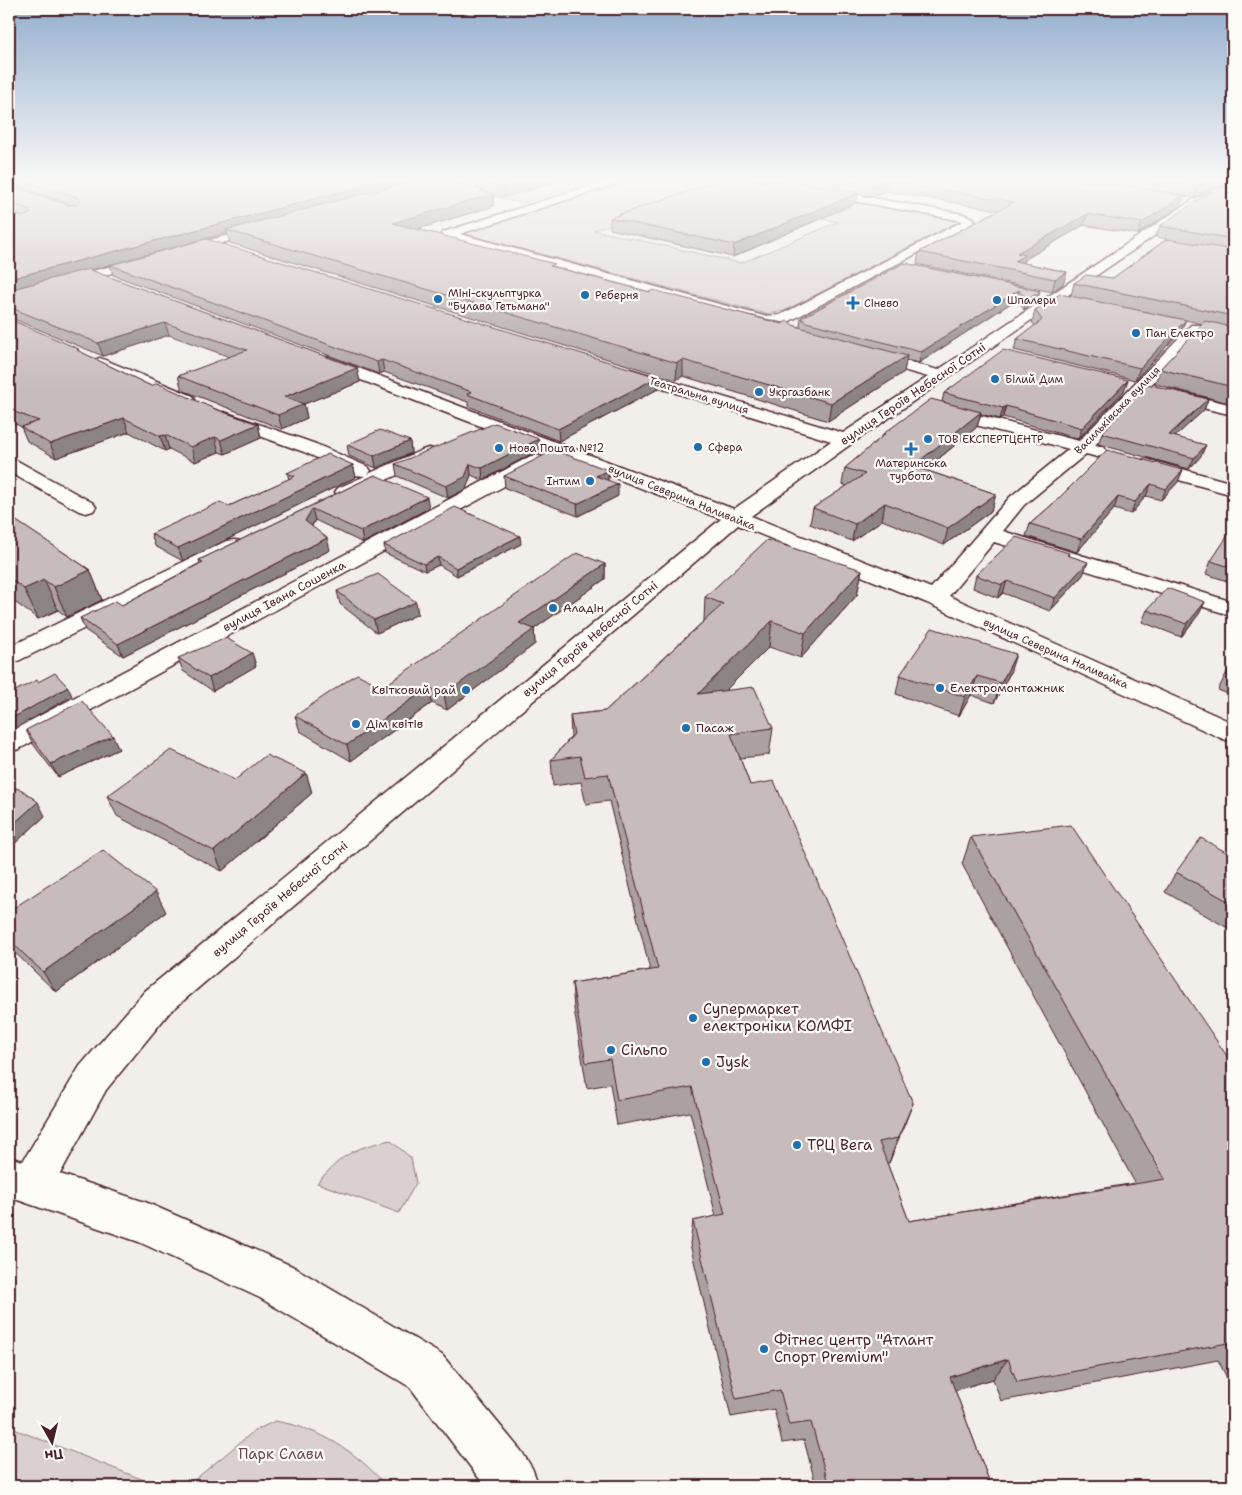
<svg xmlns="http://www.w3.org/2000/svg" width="1242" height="1495" viewBox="0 0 1242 1495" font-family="'Shantell Sans',sans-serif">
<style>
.green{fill:#d9d0cf;stroke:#92787d;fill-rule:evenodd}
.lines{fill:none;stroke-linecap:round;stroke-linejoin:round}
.minor-casing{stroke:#4a1f2b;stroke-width:3}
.major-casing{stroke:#4a1f2b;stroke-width:3}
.minor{fill:#fdfcf7;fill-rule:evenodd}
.major{fill:#fdfcf7;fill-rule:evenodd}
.wall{fill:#aca1a1;stroke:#4a1f2b}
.shaded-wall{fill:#8c8383;stroke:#4a1f2b}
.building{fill:#c8bbbb;stroke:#4a1f2b}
.poi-dot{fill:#1f6fb2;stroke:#fdfcf7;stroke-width:2}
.labels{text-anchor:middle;stroke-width:4.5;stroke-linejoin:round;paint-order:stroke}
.far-poi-label{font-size:11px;fill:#4a1f2b;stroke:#fdfcf7;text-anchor:start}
.far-street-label{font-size:11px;fill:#4a1f2b;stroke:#fdfcf7}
.street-label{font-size:12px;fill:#4a1f2b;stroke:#fdfcf7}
.poi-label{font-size:12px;fill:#4a1f2b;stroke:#fdfcf7;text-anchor:start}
.near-poi-label{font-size:15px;fill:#4a1f2b;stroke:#fdfcf7;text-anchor:start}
.near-park-label{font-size:15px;fill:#6e4b54;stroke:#fdfcf7}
</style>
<rect width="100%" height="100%" fill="#f2efeb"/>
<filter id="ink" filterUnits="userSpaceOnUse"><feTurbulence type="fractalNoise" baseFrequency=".02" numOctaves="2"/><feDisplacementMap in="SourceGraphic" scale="10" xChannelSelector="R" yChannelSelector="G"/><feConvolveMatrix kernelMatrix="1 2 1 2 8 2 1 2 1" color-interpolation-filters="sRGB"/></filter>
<g filter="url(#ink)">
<path class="green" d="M547,181L589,183L522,203L482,194L497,189L516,194L553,183Z
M625,181H739L950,219L955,223L784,311L767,314L466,234L468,231ZM697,194L838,222L741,263L594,230Z
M390,1140L411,1158L416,1183L399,1213L317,1183C344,1153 352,1149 390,1140Z
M275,1421C322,1429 355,1451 387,1486H187L254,1431Z
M9,1427L159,1486H9Z"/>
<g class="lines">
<defs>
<path id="minor" d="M606,181H621L620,183L460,234L764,316L780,315L963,221L760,184L755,181H777L963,214L973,218L976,222L788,322L764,324L443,236L441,234L443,232Z
M1233,185V191L1222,193L1199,205L851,444L751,516L931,588L1010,497L1069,449L937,415L934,411L937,407L943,406L1079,441L1191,325H1201L1203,328L1201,331L1095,445L1104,447L1106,451L1104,455L1097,457L1086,454L1024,505L1003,531L1233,602V616L994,542L949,596L1233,723V742L1223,739L927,603L738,525L169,1013L106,1090L60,1174L145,1202L292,1266L442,1355L522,1452L532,1468L539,1486H485L410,1387L260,1298L139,1242L9,1197V1157L23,1161L80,1066L145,991L721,519L317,363L315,360L317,357H329L734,509L831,441L618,375L616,372L618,369H630L843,433L928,377L864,359L861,356L864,353L869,351L938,370L1191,201L1215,189Z
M100,358L193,396L195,400L193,404H181L94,366L92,363L94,360Z
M1169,390L1233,405V415L1163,399L1161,395L1163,391Z
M224,412L316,444L368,467L371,471L368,474L422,450L429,448L436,450L438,454L436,458L345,498L338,496L335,492L338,488L365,476L354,475L304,452L218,421L215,417L218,413Z
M536,455L543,457L545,461L543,465L19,749L9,752V732L529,457Z
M9,458L16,460L93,503L96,507L93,511L86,513L79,511L9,472Z
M1146,459L1233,483V495L1139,469L1137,465L1139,461Z
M234,540L242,541L245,546L242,551L18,661L9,663V647L226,541Z"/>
<path id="major" d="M263,226L267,227L269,229L267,231L9,301V293Z"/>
</defs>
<use href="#minor" class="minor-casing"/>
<use href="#major" class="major-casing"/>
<use href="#minor" class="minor"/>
<use href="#major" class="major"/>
</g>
<path class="wall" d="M9,181H554V182L504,197L493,194L494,206L418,229L555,267L650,292L800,327L801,318L904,263L1040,291L1037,301L1024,310L1017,299L919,363L906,360L904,372L828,421L683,376L676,380L230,243L227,233L90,270L357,368L360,382L304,404L307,418L282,429L182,390L178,376L230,357L169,335L103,356L9,317V213L23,217H24L10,212L9,213V185L68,205H73L10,184L9,185Z
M717,181H1233L1214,187L1194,198L1183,196L1180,206L1138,234L1084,225L1024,260L1023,263L1067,272L1063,284L1052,292L917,264L919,252L998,210L885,191L873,196L858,194L856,203L733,257L610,229V218Z
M1233,184V404L1155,384L1160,369L1203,324L1185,320L1181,331L1135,380L1014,350L1017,339L1035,326L1032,322L1035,310L1071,296L1074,283L1113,278L1167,239L1156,237L1160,226Z
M110,265L658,377V389L559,441L468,406V402L384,372L379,374L113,275Z
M9,319L79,351L151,386L258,424L261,438L225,454L219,452L195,462L169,449L165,451L129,432L56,458L27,441L21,427H22L9,421Z
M1124,391L1078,439L1003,417L1000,419L981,414L977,427L925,470L996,494L991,511L944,545L882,520L852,541L810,524L813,508L847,486L842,484L845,468L882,437L883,434L942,402L944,393Z
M1208,399L1204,410L1175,436L1201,456L1189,469L1098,444L1102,433Z
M410,441L411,453L376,468L349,456L347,445Z
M539,450L483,480L471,475L466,489L448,498L397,476L395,464Z
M1107,450L1178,482L1161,500L1146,496L1131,514L1114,509L1077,552L1026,536L1030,524L1055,502Z
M353,465L356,477L183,561L155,546L151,534L229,506L289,479L287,473Z
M608,470V481L618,496L578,516L505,488L504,476Z
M375,475L429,508L363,543L315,520L312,526L330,550L123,656L85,630L80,618L122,605L200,563L199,560Z
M9,515L10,517L90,570L102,600L67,617L58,610L38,619L9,598Z
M1233,532V583L1206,574L1211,561Z
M521,544L457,576L439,565L425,571L385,553L384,545Z
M1069,553L1068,555L1083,575L1050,611L1003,593L998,598L973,588L976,575Z
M605,564V579L534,629L535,644L447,710L432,703L351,761L300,731L295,716L383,687Z
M862,570L857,595L801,658L769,647L726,690L773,728L769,755L740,758L750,785L913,1103L889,1163H887L909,1221L1135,1183L962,864L971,837L1233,1065V1390L1218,1360L1001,1401L993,1379L955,1390L991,1486H816L804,1440L782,1443L774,1409L731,1417L690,1244L693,1221L716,1216L690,1112L617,1125L610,1084L587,1088L574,1009L572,983L650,970L609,801L586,804L581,782L553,786L551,760L571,737L570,715L605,711L704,621L705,597Z
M337,591L418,614L377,633L340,604Z
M1205,602L1199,614L1181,637L1142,622L1147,610Z
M252,653L256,666L213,691L183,671L178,658Z
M1233,664V696L1218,690L1228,670Z
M1010,673L994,703L971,695L959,716L896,694L900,675Z
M26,730L119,749L58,777L33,744Z
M306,773L312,793L222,871L117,816L107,796L235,780Z
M9,786L45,816L13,845L9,844Z
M1233,856V931L1165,892L1176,872Z
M9,911L166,912L56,992L9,947Z
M1233,1481V1486H1225Z"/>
<path class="shaded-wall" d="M383,181H420L226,230L227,233L9,292V279Z
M526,181H554V182L504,197L503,187Z
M887,181L885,191L873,196L874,186Z
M1210,181H1233V184L1214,187L1194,198L1197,187Z
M484,190L485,196L493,194L494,206L395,236L393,223Z
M858,193L856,203L733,257L734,245Z
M1184,195L1180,206L1138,234L1142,223Z
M1088,214L1084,225L1024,260L1022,267L1015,261L1017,253Z
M1067,272L1063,284L1052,292L1055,279Z
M1019,290L1017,299L919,363L921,352Z
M1040,291L1037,301L1024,310L1027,300Z
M1186,320L1181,331L1135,380L1140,368Z
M165,323L169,335L103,356L98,343Z
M907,356L904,372L828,421L831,403Z
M382,360L384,372L379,374L377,362Z
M683,360V376L676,380L677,363Z
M357,368L360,382L304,404L307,418L282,429L278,415L284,397Z
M658,377V389L559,441L558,429Z
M1128,380L1124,391L1078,439L1082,428Z
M1208,399L1204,410L1165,446L1169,435Z
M1006,406L1003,417L1000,419L1003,408Z
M981,412L977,427L910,482L913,466Z
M124,418L129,432L56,458L50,444Z
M258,424L261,438L225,454L221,440Z
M165,435L169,449L165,451L160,436Z
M215,437L219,452L195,462L191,447Z
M539,439V450L483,480L482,468Z
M410,441L411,453L376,468L374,456Z
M1206,445L1201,456L1189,469L1194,458Z
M470,464L471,475L466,489L448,498L446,486Z
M353,465L356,477L183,561L178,548Z
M608,470V481L596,476Z
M1183,470L1178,482L1161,500L1166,489Z
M618,484V496L578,516L577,504Z
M1151,484L1146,496L1131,514L1135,502Z
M996,494L991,511L944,545L948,528Z
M427,497L429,508L363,543L361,531Z
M1118,497L1114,509L1077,552L1081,539Z
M885,503L882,520L852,541L855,524Z
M312,509L315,520L308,533L305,521Z
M520,536L521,544L457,576L456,568Z
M327,538L330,550L123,656L118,644Z
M438,557L439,565L425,571L424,564Z
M1088,562L1083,575L1050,611L1055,598Z
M605,564V579L534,629L535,644L447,710L444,695L519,623Z
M90,570L102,600L67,617L54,587Z
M862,570L857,595L801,658L805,633Z
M44,580L58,610L38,619L24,589Z
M1007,581L1003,593L998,598L1002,585Z
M416,602L418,614L377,633L374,620Z
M1205,602L1199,614L1181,637L1187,624Z
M772,621L769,647L696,720L698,694Z
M252,653L256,666L213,691L209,678Z
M1016,654L1010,673L994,703L1001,683Z
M977,676L971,695L959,716L965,697Z
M68,687L72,696L9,732V720Z
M429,687L432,703L351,761L347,745Z
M113,736L119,749L58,777L51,764Z
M306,773L312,793L222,871L214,851Z
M38,802L45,816L13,845L9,838V828Z
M156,892L166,912L56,992L43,972Z
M913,1103L889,1163L898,1138Z
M1008,1359L993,1379L936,1396L950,1377Z"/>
<path class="building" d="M26,181H383L9,279V213L23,217L31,213L29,209L9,203V185L68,205H77L81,201L77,197Z
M413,181H443L484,190L480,191L493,194L393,223L555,264L550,266L650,292L653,290L782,324L787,321L795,326L907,356L831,403L683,360L677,363L226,230Z
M475,181H526L503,187Z
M717,181H791L858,193L734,245L610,218Z
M847,181H886L874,186Z
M889,181H1088L1184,195L1142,223L1088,214L1017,253L1025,255L1015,261L1067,272L1055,279L919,252L1014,202Z
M1153,181H1210L1197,187Z
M1233,184V225H1226V234L1233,235V239L1160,226L1205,195Z
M206,239L658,377L558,429L467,394L472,392L382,360L377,362L110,265Z
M1167,239L1233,250V316L1074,283L1086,275L1113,278Z
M904,263L1040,291L1027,300L1019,290L921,352L806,322L801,318Z
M88,269L357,368L284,397L304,404L278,415L178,376L247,350L165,323L98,343L9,307V290Z
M1060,294L1186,320L1140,368L1017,339L1042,320L1035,310Z
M9,319L79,349L77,350L151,386L157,383L215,409L258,424L221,440L215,437L191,447L165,435L160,436L124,418L50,444L21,427L39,421L9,410Z
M1205,321L1233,327V387L1160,369Z
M1003,350L1128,380L1082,428L1006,406L1003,408L944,393Z
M1147,384L1208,399L1169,435L1206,445L1194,458L1102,433Z
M931,399L981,412L913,466L996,494L948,528L885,503L855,524L813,508L865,474L845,468L885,434H883Z
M495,423L539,439L482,468L470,464L465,477L446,486L395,464Z
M380,430L410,441L374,456L347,445Z
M554,450L608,470L596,476L618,484L577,504L504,476Z
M1107,450L1183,470L1166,489L1151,484L1135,502L1118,497L1081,539L1030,524L1055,502Z
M328,454L353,465L178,548L151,534L220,502L229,506L295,476L287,473Z
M375,475L427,497L361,531L312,509L305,521L327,538L118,644L80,618L116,601L122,605L203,562L199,560Z
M455,507L520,536L456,568L438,557L424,564L384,545Z
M9,516L90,570L54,587L44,580L24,589L9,578Z
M1230,532H1233V568L1211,561Z
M1016,537L1069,553L1067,555L1088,562L1055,598L1007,581L1002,585L976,575Z
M767,540L862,570L805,633L772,621L698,694L754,687L773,728L731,734L750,785L774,781L913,1103L898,1138L879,1142L909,1221L1165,1179L971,837L1071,825L1233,1065V1342L1017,1382L1008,1359L950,1377L991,1486H829L811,1422L789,1425L780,1390L736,1399L693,1221L725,1214L692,1087L617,1100L610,1059L586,1063L572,983L658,969L608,774L585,777L580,756L551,760L574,734L570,715L605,711L723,604L705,597Z
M577,553L605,564L519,623L534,629L444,695L429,687L347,745L295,716L357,674L383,687Z
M378,574L416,602L374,620L337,591Z
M1167,588L1205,602L1187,624L1147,610Z
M932,628L1016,654L1001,683L977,676L965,697L900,675Z
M226,638L252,653L209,678L178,658Z
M1233,664V673L1228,670Z
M55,673L68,687L9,720V694L37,680L38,682Z
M82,701L113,736L51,764L26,730Z
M171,750L235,780L266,755L306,773L214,851L107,796Z
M9,786L22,790L38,802L9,828Z
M1201,838L1233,856V904L1176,872Z
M103,850L156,892L43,972L9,940V911Z"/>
</g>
<linearGradient id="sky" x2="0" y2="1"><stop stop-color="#94aece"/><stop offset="0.46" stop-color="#f9f8f6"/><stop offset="1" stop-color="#f9f8f6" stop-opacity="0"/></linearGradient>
<rect width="1242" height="390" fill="url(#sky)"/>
<g class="poi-dot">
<circle cx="585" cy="295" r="5"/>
<circle cx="438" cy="299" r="5"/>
<circle cx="997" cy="300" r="5"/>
<path d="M850.5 295.5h5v5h5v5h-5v5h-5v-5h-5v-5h5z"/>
<circle cx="1136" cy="333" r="5"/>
<circle cx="995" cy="379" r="5"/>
<circle cx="759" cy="392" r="5"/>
<circle cx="928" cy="439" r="5"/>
<circle cx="698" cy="447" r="5"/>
<circle cx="499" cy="448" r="5"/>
<path d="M908.5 441.5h5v5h5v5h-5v5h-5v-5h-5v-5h5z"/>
<circle cx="590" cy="481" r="5"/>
<circle cx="553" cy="608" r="5"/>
<circle cx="940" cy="688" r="5"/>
<circle cx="466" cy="690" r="5"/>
<circle cx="356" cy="724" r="5"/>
<circle cx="686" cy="728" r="5"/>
<circle cx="693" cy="1018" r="5"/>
<circle cx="611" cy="1050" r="5"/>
<circle cx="706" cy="1062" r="5"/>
<circle cx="797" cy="1145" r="5"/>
<circle cx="764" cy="1349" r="5"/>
</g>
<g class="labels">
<g class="far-poi-label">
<text x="448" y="297">Міні-скульптурка<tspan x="448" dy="13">"Булава Гетьмана"</tspan></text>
<text x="595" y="299">Реберня</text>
<text x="1007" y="304">Шпалери</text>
<text x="864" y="307">Сінево</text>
<text x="1146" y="337">Пан Електро</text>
<text x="1005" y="383">Білий Дим</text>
<text x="769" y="396">Укргазбанк</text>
<text x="938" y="443">ТОВ ЕКСПЕРТЦЕНТР</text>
<text x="708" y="451">Сфера</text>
<text x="509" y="452">Нова Пошта №12</text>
<text x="911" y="467" text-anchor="middle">Материнська<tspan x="911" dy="13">турбота</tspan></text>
<text x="580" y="485" text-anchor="end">Інтим</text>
</g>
<g class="far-street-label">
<text transform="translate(699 395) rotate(17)" y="4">Театральна вулиця</text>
<text transform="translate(1117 410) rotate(-46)" y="4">Васильківська вулиця</text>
<text transform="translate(682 497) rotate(22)" y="4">вулиця Северина Наливайка</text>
<text transform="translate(1056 653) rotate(24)" y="4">вулиця Северина Наливайка</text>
</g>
<g class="street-label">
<text transform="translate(913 394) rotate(-34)" y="4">вулиця Героїв Небесної Сотні</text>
<text transform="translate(284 596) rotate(-28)" y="4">вулиця Івана Сошенка</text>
<text transform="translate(590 639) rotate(-40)" y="4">вулиця Героїв Небесної Сотні</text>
<text transform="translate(280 899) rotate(-40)" y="4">вулиця Героїв Небесної Сотні</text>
</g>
<g class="poi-label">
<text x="563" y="612">Аладін</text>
<text x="950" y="692">Електромонтажник</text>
<text x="456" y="694" text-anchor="end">Квітковий рай</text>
<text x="366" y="728">Дім квітів</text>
<text x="696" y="732">Пасаж</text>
</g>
<g class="near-poi-label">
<text x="703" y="1014">Супермаркет<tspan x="703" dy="17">електроніки КОМФІ</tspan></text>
<text x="621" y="1055">Сільпо</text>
<text x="716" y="1067">Jysk</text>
<text x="807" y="1150">ТРЦ Вега</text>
<text x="774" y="1345">Фітнес центр "Атлант<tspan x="774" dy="17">Спорт Premium"</tspan></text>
</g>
<g class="near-park-label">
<text x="281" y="1459">Парк Слави</text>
</g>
</g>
<rect width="1242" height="1495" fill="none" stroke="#fdfcf7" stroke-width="30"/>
<rect x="15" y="15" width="1212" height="1465" fill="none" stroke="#4a1f2b" stroke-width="2" filter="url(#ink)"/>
<g transform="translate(52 1442) rotate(172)" stroke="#fdfcf7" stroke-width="4" paint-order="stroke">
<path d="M0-4L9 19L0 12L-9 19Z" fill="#4a1f2b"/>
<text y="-8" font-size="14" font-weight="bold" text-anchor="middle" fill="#4a1f2b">Пн</text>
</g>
</svg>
